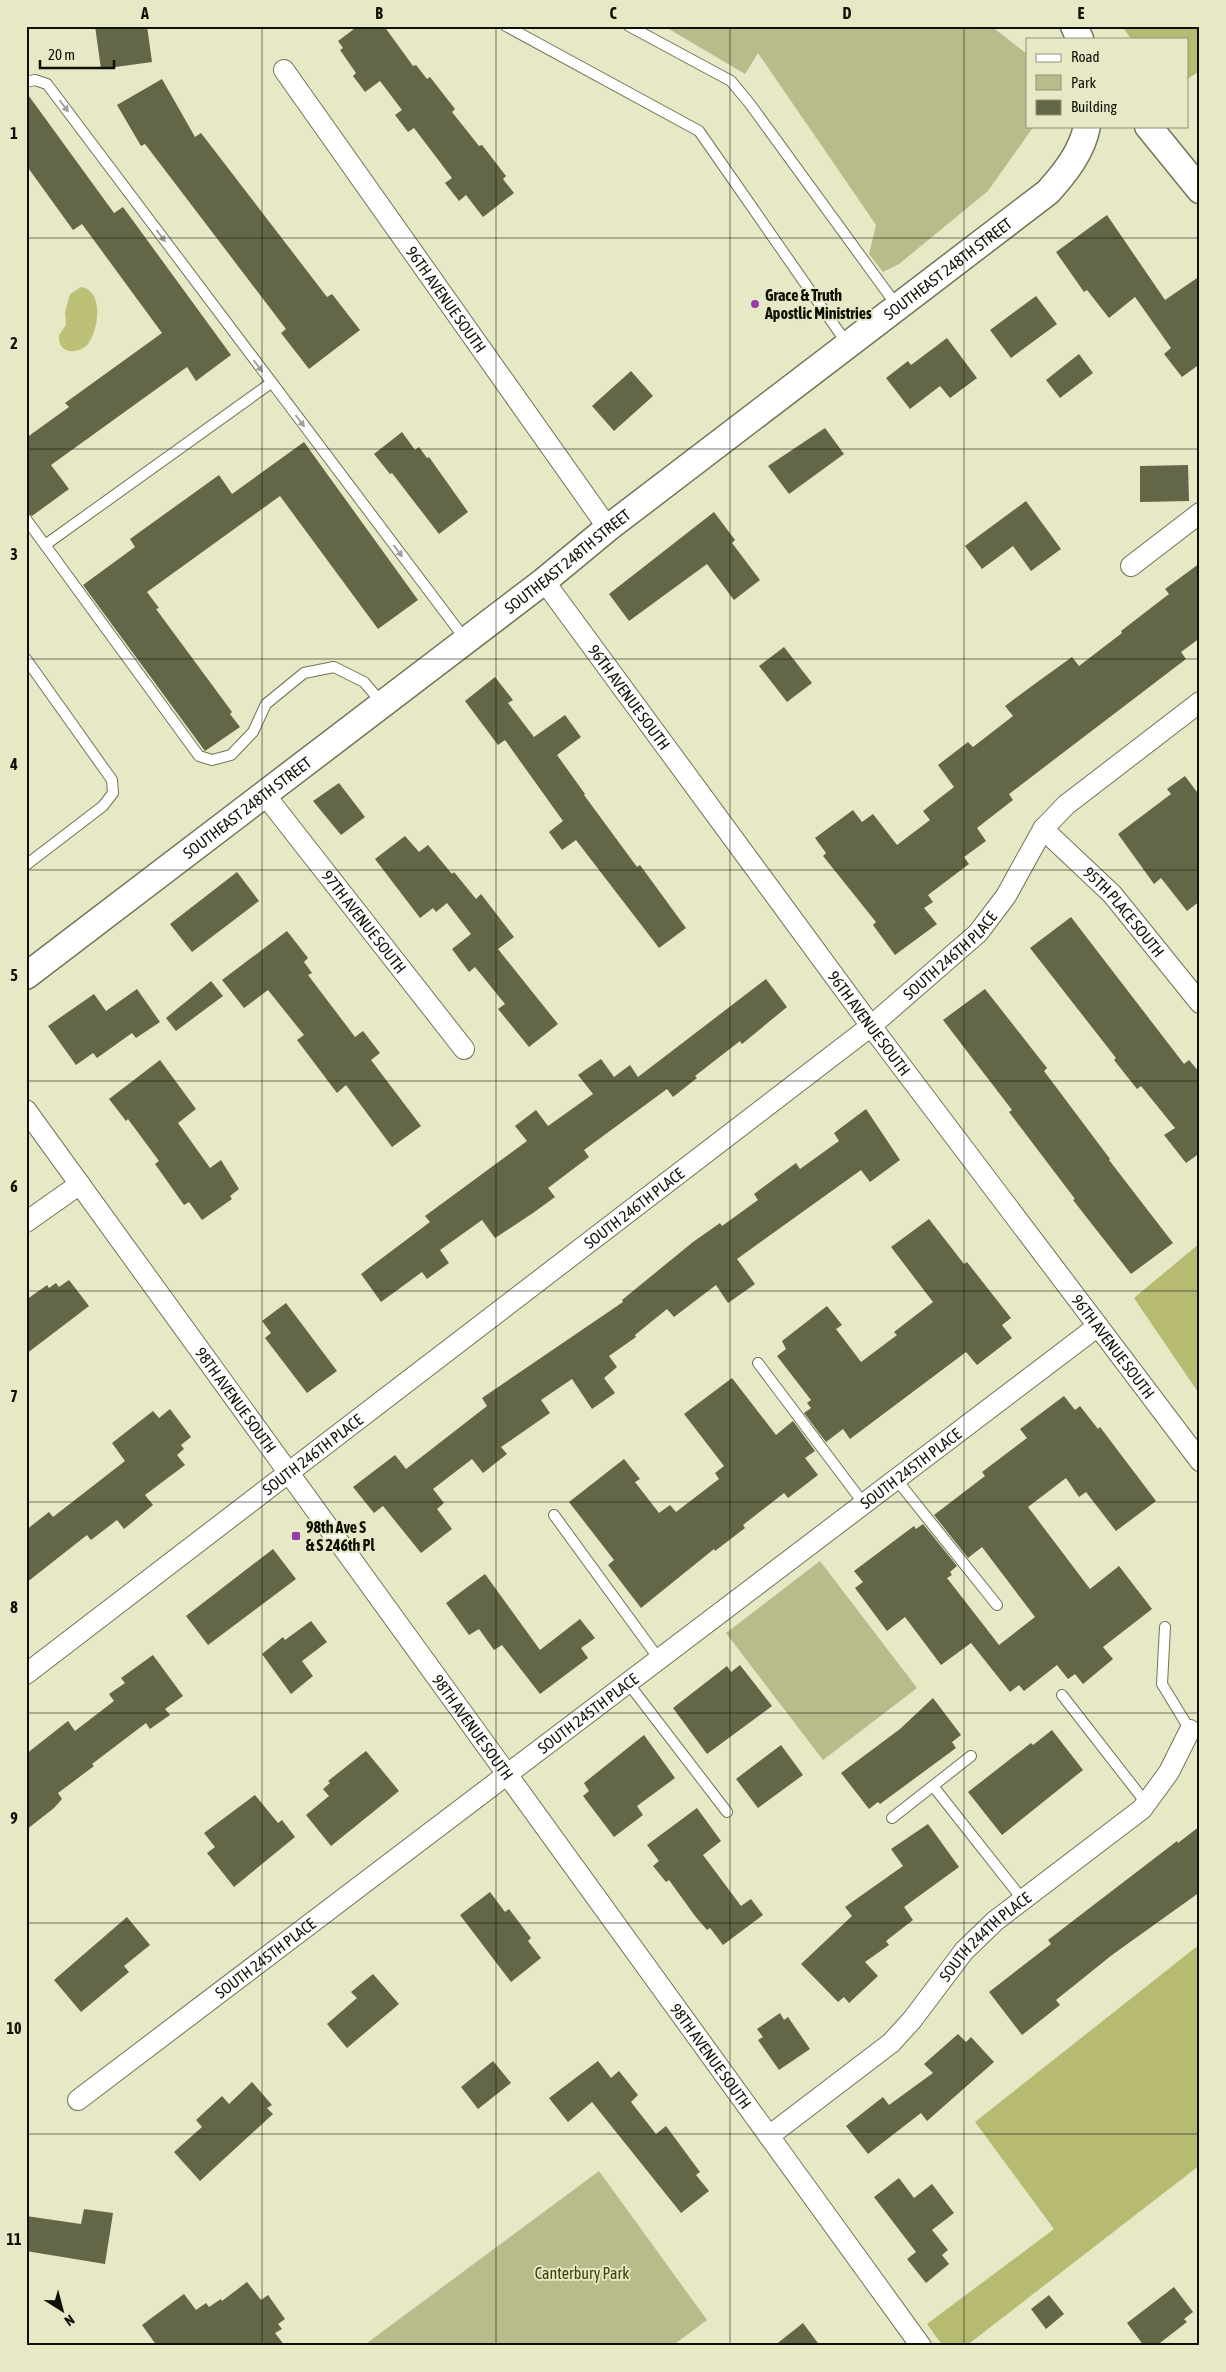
<svg xmlns="http://www.w3.org/2000/svg" width="1226" height="2372" viewBox="0 0 1226 2372" font-family="'Asap Condensed',sans-serif">
<style>
.green{fill:#b9bb8a}
.forest{fill:#b7ba71}
.water{fill:#bdc178}
.building{fill:#646648}
.lines{fill:none;stroke-linecap:round;stroke-linejoin:round}
.service-casing{stroke:#727456;stroke-width:12}
.minor-casing{stroke:#727456;stroke-width:22}
.tertiary-casing{stroke:#727456;stroke-width:29}
.service{stroke:#fff;stroke-width:10}
.minor{stroke:#fff;stroke-width:20}
.tertiary{stroke:#fff;stroke-width:26}
.oneway{fill:#9fa09b}
.grid{fill:none;stroke:#101106;stroke-width:1;stroke-opacity:0.55}
.poi-dot{fill:#963ca8;stroke:#e6e8c6;stroke-width:2}
.labels{text-anchor:middle;stroke-width:4;stroke-linejoin:round;paint-order:stroke}
.street-label{font-size:16px;fill:#101106;stroke:#e6e8c6}
.poi-label{font-size:16px;font-weight:bold;fill:#101106;stroke:#e6e8c6;text-anchor:start}
.park-label{font-size:16px;fill:#404106;stroke:#e6e8c6}
.neatline{fill:none;stroke:#101106;stroke-width:2}
.grid-label{font-size:16px;text-anchor:middle;font-weight:bold;fill:#101106}
</style>
<rect width="100%" height="100%" fill="#e6e8c6"/>
<path class="green" d="M664,26H991L1027,54V126H1034L988,191L899,264L883,272L869,254L876,225L758,53L745,74Z
M820,1561L917,1688L823,1760L726,1633Z
M599,2171L707,2320L672,2346H363Z"/>
<path class="forest" d="M1122,26H1200V71L1187,79V39H1131Z
M1200,1243V1395L1134,1298Z
M1200,1944V2165L966,2346H943L927,2324L1054,2229L975,2122Z"/>
<path class="water" d="M81,287C104,290 99,330 88,344C77,356 57,353 59,335L66,325L65,312L70,294Z"/>
<path class="building" d="M95,26H147L152,62L101,69Z
M358,26H384L413,66L416,65L427,79L430,77L455,109L452,112L479,146L482,145L506,176L503,179L514,193L483,217L466,195L459,201L445,183L452,178L414,128L408,132L395,115L402,110L380,81L365,92L353,76L356,73L340,50L343,48L338,41Z
M162,79L195,137L201,133L327,297L332,294L360,330L309,369L281,333L286,329L145,144L141,146L117,105Z
M26,92L114,213L123,207L231,355L196,381L187,367L51,465L69,489L32,516L26,512V438L69,407L65,403L162,333L82,224L73,230L26,165Z
M1107,215L1165,300L1200,276V364L1182,377L1164,354L1171,348L1135,297L1109,318L1087,290L1084,292L1056,252Z
M1036,296L1057,324L1011,358L990,330Z
M947,338L977,378L950,398L940,386L910,409L886,378L908,361L911,365Z
M1079,354L1093,373L1060,398L1046,380Z
M631,371L653,396L614,431L592,406Z
M825,428L844,454L789,494L768,466Z
M402,432L415,450L419,447L427,458L429,457L468,512L439,534L392,473L390,474L374,454Z
M304,442L418,600L378,629L280,496L147,592L159,608L156,609L232,712L230,714L240,727L205,751L83,585L135,547L130,539L219,475L232,494Z
M1188,465L1189,501L1140,502V466Z
M1026,501L1061,549L1031,571L1013,546L982,569L965,546Z
M714,512L735,540L732,543L760,580L734,600L707,564L629,621L609,594Z
M1200,563V638L1181,652L1186,659L1009,794L1013,800L977,828L986,841L964,857L969,864L928,895L933,902L924,908L937,924L895,955L873,925L876,922L823,856L826,853L815,838L853,810L862,822L873,814L897,845L930,820L923,811L954,787L938,765L968,742L973,747L1013,716L1005,706L1036,683L1072,657L1079,666L1122,633L1121,631L1169,594L1165,589Z
M784,647L812,683L787,702L759,666Z
M495,677L513,700L508,703L534,737L565,715L581,737L557,755L585,794L584,795L637,867L640,865L686,928L659,948L576,840L562,850L549,832L563,821L505,740L498,745L465,701Z
M1185,776L1200,796V901L1187,911L1161,878L1154,884L1118,834L1171,794L1167,789Z
M339,783L365,817L341,835L313,801Z
M405,836L419,852L428,845L452,874L454,872L476,899L481,894L514,937L498,949L558,1024L529,1047L498,1009L505,1004L475,967L469,972L452,949L471,934L447,903L436,912L433,908L420,918L375,859Z
M237,872L259,901L192,952L170,924Z
M1071,917L1184,1064L1189,1060L1200,1073V1153L1186,1163L1164,1135L1175,1128L1141,1086L1137,1089L1114,1060L1116,1058L1030,948Z
M287,931L308,958L304,962L312,973L308,975L355,1037L363,1031L380,1053L371,1060L421,1126L392,1147L346,1085L337,1093L297,1040L304,1035L268,990L244,1008L222,980Z
M766,979L787,1007L742,1044L740,1041L695,1076L697,1078L673,1097L667,1089L584,1150L589,1157L548,1188L555,1197L533,1213L495,1238L482,1220L440,1250L449,1263L427,1279L422,1272L381,1302L361,1274L430,1222L425,1216L527,1141L515,1126L536,1110L548,1126L593,1094L578,1075L601,1059L614,1077L630,1065L638,1077Z
M211,981L223,996L176,1031L166,1018Z
M137,989L160,1022L136,1038L132,1033L97,1058L93,1053L76,1065L48,1026L94,994L106,1011Z
M985,989L1047,1068L1044,1071L1110,1159L1109,1160L1173,1243L1131,1274L1073,1200L1075,1199L1009,1112L1012,1110L943,1020Z
M160,1060L196,1109L178,1123L210,1168L221,1160L239,1189L230,1196L232,1199L202,1220L189,1202L184,1205L155,1164L159,1161L128,1119L126,1121L109,1099Z
M866,1109L900,1160L870,1182L861,1170L737,1259L755,1284L728,1303L716,1285L674,1317L667,1309L635,1335L636,1337L609,1356L617,1367L604,1378L615,1393L592,1409L572,1379L541,1400L550,1413L501,1447L507,1454L483,1473L472,1459L433,1489L444,1503L437,1509L452,1529L421,1553L383,1506L374,1513L353,1487L395,1455L406,1469L487,1406L482,1398L623,1302L622,1300L693,1242L720,1223L722,1226L758,1200L754,1194L796,1163L800,1169L839,1141L834,1133Z
M929,1219L964,1264L967,1262L1011,1318L1002,1325L1012,1338L977,1365L966,1352L850,1439L843,1429L826,1442L804,1413L811,1408L807,1403L811,1400L777,1356L786,1349L782,1341L827,1306L842,1325L836,1329L861,1362L897,1335L894,1332L933,1302L891,1247Z
M69,1280L89,1306L26,1354V1300L47,1285L49,1288L56,1283L59,1287Z
M286,1303L337,1371L307,1393L265,1338L271,1333L262,1321Z
M732,1378L776,1435L793,1421L815,1451L805,1458L818,1475L788,1498L784,1493L743,1525L745,1528L715,1551L714,1549L641,1608L608,1565L614,1560L569,1502L624,1459L640,1479L635,1482L659,1513L670,1505L676,1512L719,1479L715,1473L724,1466L684,1414Z
M1064,1396L1075,1410L1080,1406L1098,1429L1100,1427L1156,1501L1116,1531L1086,1492L1079,1497L1066,1478L1028,1507L1090,1589L1119,1566L1152,1609L1103,1647L1113,1659L1083,1684L1075,1674L1068,1679L1057,1665L1024,1691L1019,1685L1010,1692L971,1643L941,1665L905,1617L887,1631L855,1588L863,1582L854,1571L914,1526L916,1529L923,1524L957,1566L950,1572L952,1575L947,1578L999,1645L1035,1617L982,1547L968,1558L934,1515L985,1476L982,1472L1027,1438L1020,1429Z
M170,1409L191,1437L181,1445L184,1449L177,1455L185,1465L145,1495L153,1505L124,1529L117,1520L91,1540L87,1535L26,1583V1530L49,1512L53,1517L125,1461L112,1443L153,1411L159,1418Z
M273,1549L296,1579L208,1645L186,1616Z
M485,1574L540,1650L580,1619L595,1638L581,1648L588,1658L540,1694L502,1645L494,1650L479,1629L469,1635L446,1603Z
M311,1621L327,1642L302,1661L313,1676L291,1694L262,1654L283,1637L285,1640Z
M153,1655L183,1696L165,1709L170,1715L150,1729L146,1723L92,1764L94,1766L58,1793L62,1799L54,1808L26,1830V1754L68,1721L75,1731L114,1701L109,1694L125,1683L121,1678Z
M740,1665L772,1706L707,1754L673,1708L727,1666L731,1672Z
M933,1698L961,1735L952,1742L956,1748L880,1804L878,1802L869,1809L841,1773L900,1729Z
M1052,1730L1083,1770L1002,1835L968,1792L1031,1743L1033,1745Z
M644,1735L675,1778L637,1806L643,1815L614,1837L583,1796L589,1791L584,1783Z
M781,1745L803,1775L758,1808L736,1779Z
M366,1751L399,1791L331,1846L306,1815L329,1796L323,1789L330,1783L328,1781Z
M255,1795L278,1823L282,1820L295,1837L234,1887L207,1853L215,1847L204,1833Z
M697,1808L721,1841L703,1855L741,1906L751,1899L763,1915L723,1945L710,1928L707,1930L695,1916L669,1880L666,1882L653,1866L659,1861L647,1845Z
M928,1824L959,1867L904,1907L913,1920L886,1941L889,1945L865,1962L878,1976L849,2003L844,1997L838,2002L801,1964L852,1916L845,1907L903,1866L891,1849Z
M1200,1826V1892L1112,1955L1056,2000L1060,2005L1022,2035L989,1992L1051,1944L1048,1940L1177,1841L1178,1843Z
M490,1892L505,1912L509,1909L531,1938L528,1941L541,1958L511,1982L460,1915Z
M127,1917L150,1945L124,1966L129,1972L81,2012L54,1980Z
M373,1974L399,2004L347,2048L327,2024L357,1998L351,1992Z
M780,2013L784,2020L788,2017L810,2049L779,2070L758,2040L763,2037L757,2029Z
M958,2034L966,2042L971,2037L994,2062L927,2121L921,2113L868,2154L846,2126L883,2097L889,2105L933,2073L924,2064Z
M493,2061L511,2083L478,2109L461,2087Z
M598,2061L611,2078L619,2071L638,2095L631,2102L656,2134L666,2126L700,2172L696,2175L709,2191L681,2213L592,2102L568,2122L549,2098Z
M252,2082L272,2105L267,2108L273,2114L200,2181L174,2152L202,2127L196,2120L222,2096L229,2104Z
M899,2178L914,2198L932,2184L954,2213L932,2230L948,2250L942,2255L949,2264L926,2283L907,2259L916,2252L874,2197Z
M84,2209L113,2213L105,2264L26,2251V2216L81,2224Z
M247,2282L261,2300L268,2295L285,2319L278,2324L282,2329L275,2333L285,2346H157L142,2325L184,2294L196,2310L206,2303L209,2307L221,2299L222,2301Z
M1174,2287L1193,2312L1184,2319L1187,2322L1156,2346H1144L1127,2323Z
M1049,2295L1064,2314L1046,2329L1031,2309Z
M803,2323L820,2346H774Z"/>
<g class="lines">
<defs>
<path id="service" d="M506,26L699,131L848,345
M629,26L731,81L750,104L897,306
M26,82L35,80L47,84L465,639
M26,519L199,756L212,760L231,755L253,732L266,704L304,673L334,667L364,682L382,703
M45,545L271,383
M26,659L112,780L113,793L103,806L26,865
M758,1363L864,1504
M896,1479L997,1605
M554,1515L659,1659
M1165,1627L1162,1684L1190,1730L1200,1732
M628,1683L727,1812
M1062,1695L1146,1803
M933,1786L1023,1900
M892,1818L971,1756"/>
<g id="minor">
<path id="s1" d="M284,70L608,528"/>
<path d="M1131,566L1200,513"/>
<path id="s2" d="M544,581L871,1026L1200,1461"/>
<path id="s3" d="M265,795L464,1049"/>
<path id="s4" d="M1043,829L1112,894L1200,1003"/>
<path id="s5" d="M26,1110L921,2346"/>
<path d="M26,1222L80,1184"/>
<path id="s6" d="M26,1674L871,1026L978,933L1006,896L1043,829L1066,805L1200,702"/>
<path id="s7" d="M78,2100L1098,1326"/>
<path id="s8" d="M769,2136L891,2043L912,2020L964,1951L995,1921L1142,1809L1169,1772L1190,1730"/>
</g>
<g id="tertiary">
<path d="M1074,26L1080,39"/>
<path d="M1148,126L1200,190"/>
<path id="s9" d="M26,976L544,581L608,528L1048,192C1065,173 1082,152 1087,126"/>
</g>
</defs>
<use href="#service" class="service-casing"/>
<use href="#minor" class="minor-casing"/>
<use href="#tertiary" class="tertiary-casing"/>
<use href="#service" class="service"/>
<use href="#minor" class="minor"/>
<use href="#tertiary" class="tertiary"/>
</g>
<defs><path id="oneway-solid" d="M-6-.8H1V-3.2L6.5 0L1 3.2V.8H-6Z" transform="scale(1.25)"/></defs>
<g class="oneway">
<use href="#oneway-solid" transform="translate(64 106) rotate(53)"/>
<use href="#oneway-solid" transform="translate(161 236) rotate(53)"/>
<use href="#oneway-solid" transform="translate(258 366) rotate(53)"/>
<use href="#oneway-solid" transform="translate(300 421) rotate(53)"/>
<use href="#oneway-solid" transform="translate(398 551) rotate(53)"/>
</g>
<path class="grid" d="M262,26V2346M496,26V2346M730,26V2346M964,26V2346M26,238H1200M26,449H1200M26,659H1200M26,870H1200M26,1081H1200M26,1291H1200M26,1502H1200M26,1713H1200M26,1923H1200M26,2134H1200"/>
<g class="poi-dot">
<circle cx="755" cy="304" r="5"/>
<rect x="291" y="1531" width="10" height="10" rx="2.5"/>
</g>
<g class="labels">
<g class="street-label">
<text dy="6" stroke="none"><textPath href="#s9" startOffset="1162">SOUTHEAST 248TH STREET</textPath></text>
<text dy="6" stroke="none"><textPath href="#s1" startOffset="281">96TH AVENUE SOUTH</textPath></text>
<text dy="6" stroke="none"><textPath href="#s9" startOffset="682">SOUTHEAST 248TH STREET</textPath></text>
<text dy="6" stroke="none"><textPath href="#s2" startOffset="144">96TH AVENUE SOUTH</textPath></text>
<text dy="6" stroke="none"><textPath href="#s9" startOffset="278">SOUTHEAST 248TH STREET</textPath></text>
<text dy="6" stroke="none"><textPath href="#s4" startOffset="116">95TH PLACE SOUTH</textPath></text>
<text dy="6" stroke="none"><textPath href="#s3" startOffset="161">97TH AVENUE SOUTH</textPath></text>
<text dy="6" stroke="none"><textPath href="#s6" startOffset="1171">SOUTH 246TH PLACE</textPath></text>
<text dy="6" stroke="none"><textPath href="#s2" startOffset="549">96TH AVENUE SOUTH</textPath></text>
<text dy="6" stroke="none"><textPath href="#s6" startOffset="766">SOUTH 246TH PLACE</textPath></text>
<text dy="6" stroke="none"><textPath href="#s2" startOffset="954">96TH AVENUE SOUTH</textPath></text>
<text dy="6" stroke="none"><textPath href="#s5" startOffset="358">98TH AVENUE SOUTH</textPath></text>
<text dy="6" stroke="none"><textPath href="#s6" startOffset="361">SOUTH 246TH PLACE</textPath></text>
<text dy="6" stroke="none"><textPath href="#s7" startOffset="1045">SOUTH 245TH PLACE</textPath></text>
<text dy="6" stroke="none"><textPath href="#s7" startOffset="640">SOUTH 245TH PLACE</textPath></text>
<text dy="6" stroke="none"><textPath href="#s5" startOffset="762">98TH AVENUE SOUTH</textPath></text>
<text dy="6" stroke="none"><textPath href="#s8" startOffset="296">SOUTH 244TH PLACE</textPath></text>
<text dy="6" stroke="none"><textPath href="#s7" startOffset="235">SOUTH 245TH PLACE</textPath></text>
<text dy="6" stroke="none"><textPath href="#s5" startOffset="1168">98TH AVENUE SOUTH</textPath></text>
</g>
<g class="poi-label">
<text x="765" y="301">Grace &amp; Truth<tspan x="765" dy="18">Apostlic Ministries</tspan></text>
<text x="306" y="1533">98th Ave S<tspan x="306" dy="18">&amp; S 246th Pl</tspan></text>
</g>
<g class="park-label">
<text x="582" y="2279">Canterbury Park</text>
</g>
</g>
<rect width="1226" height="2372" fill="none" stroke="#e6e8c6" stroke-width="55"/>
<rect x="1026" y="38" width="162" height="90" fill="#e6e8c6" stroke="#909279"/>
<rect x="1036" y="54" width="25" height="8" fill="#ffffff" stroke="#909279"/>
<text x="1071" y="62" font-size="15" fill="#101106">Road</text>
<rect x="1036" y="75" width="25" height="15" fill="#b9bb8a" stroke="#909279"/>
<text x="1071" y="88" font-size="15" fill="#101106">Park</text>
<rect x="1036" y="100" width="25" height="15" fill="#646648" stroke="#909279"/>
<text x="1071" y="112" font-size="15" fill="#101106">Building</text>
<g transform="translate(62 2310) rotate(144)" stroke="#e6e8c6" stroke-width="4" paint-order="stroke">
<path d="M0-4L9 19L0 12L-9 19Z" fill="#101106"/>
<text y="-8" font-size="14" font-weight="bold" text-anchor="middle" fill="#101106">N</text>
</g>
<path d="M40 60v8h74v-8" fill="none" stroke="#101106" stroke-width="2.5"/>
<text x="48" y="60" font-size="15" fill="#101106" stroke="#e6e8c6" stroke-width="4" paint-order="stroke">20 m</text>
<rect x="28" y="28" width="1170" height="2316" class="neatline"/>
<g class="grid-label">
<text x="145" y="19">A</text>
<text x="379" y="19">B</text>
<text x="613" y="19">C</text>
<text x="847" y="19">D</text>
<text x="1081" y="19">E</text>
<text x="14" y="139">1</text>
<text x="14" y="349">2</text>
<text x="14" y="560">3</text>
<text x="14" y="770">4</text>
<text x="14" y="981">5</text>
<text x="14" y="1192">6</text>
<text x="14" y="1402">7</text>
<text x="14" y="1613">8</text>
<text x="14" y="1824">9</text>
<text x="14" y="2034">10</text>
<text x="14" y="2245">11</text>
</g>
</svg>
